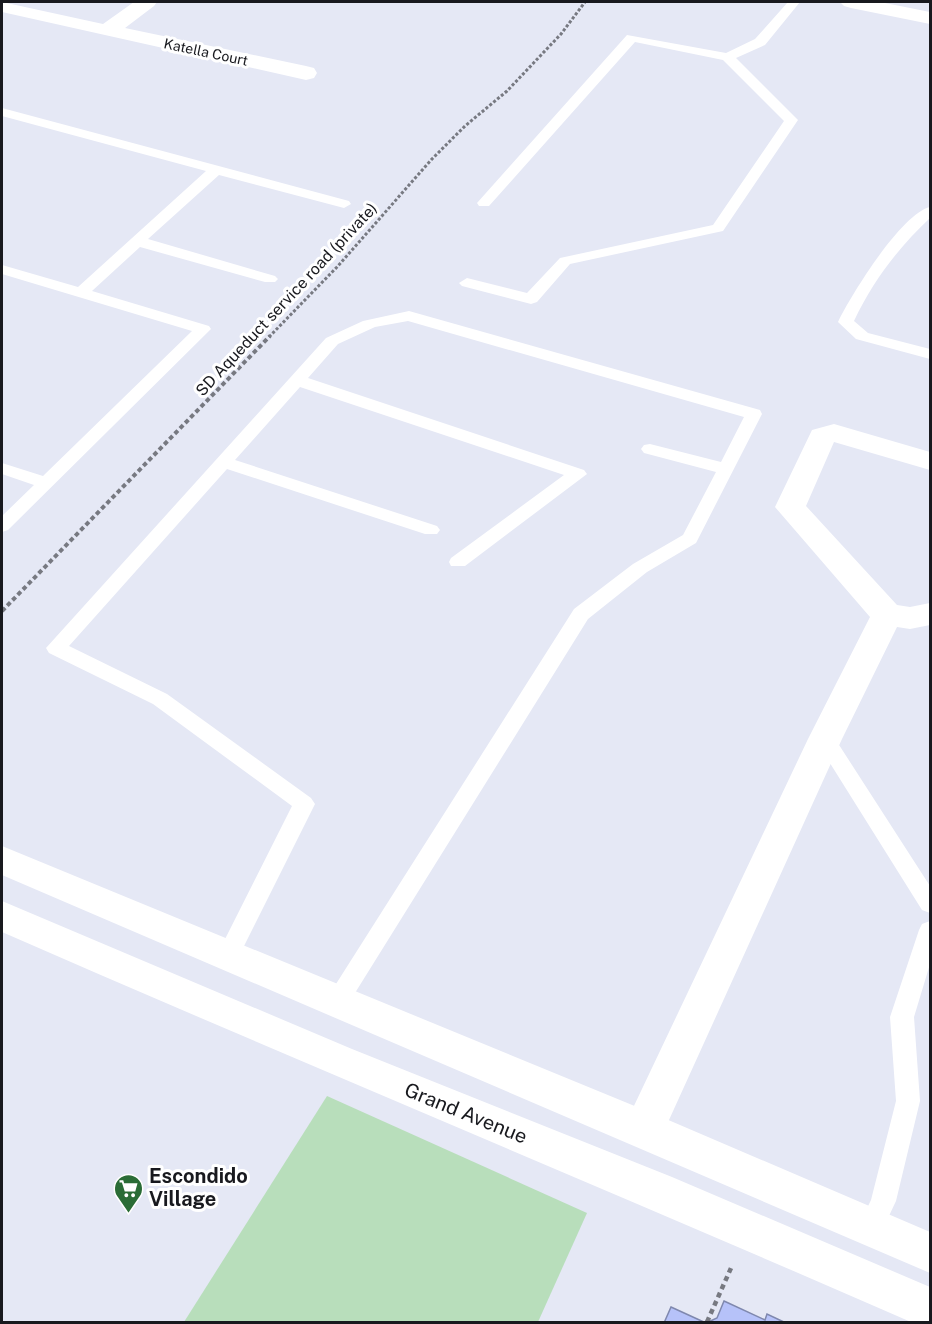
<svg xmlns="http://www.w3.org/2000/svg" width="932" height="1324" viewBox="0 0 932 1324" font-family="'Public Sans',sans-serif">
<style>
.green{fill:#b8debb}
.building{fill:#b6c2f9;stroke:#7f88ae;stroke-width:1.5}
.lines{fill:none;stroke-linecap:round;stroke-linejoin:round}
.path-far2{stroke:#777981;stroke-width:3;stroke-dasharray:3 2;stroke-linecap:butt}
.path-far1{stroke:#777981;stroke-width:4;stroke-dasharray:4.5 3;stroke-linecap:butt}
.path{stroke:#777981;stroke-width:4.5;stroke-dasharray:5 4;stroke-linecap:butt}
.lane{fill:#fff;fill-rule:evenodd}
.street{fill:#fff;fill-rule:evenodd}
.secondary{fill:#fff;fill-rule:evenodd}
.labels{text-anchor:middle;stroke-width:6;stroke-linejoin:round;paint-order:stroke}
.far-street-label{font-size:14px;fill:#18191e;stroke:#fff}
.street-label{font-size:16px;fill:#18191e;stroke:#fff}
.near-street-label{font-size:20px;fill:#18191e;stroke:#fff}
.near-poi-label{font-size:20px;font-weight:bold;fill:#18191e;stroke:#fff;text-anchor:start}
</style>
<rect width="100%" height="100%" fill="#e5e8f5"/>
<path class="green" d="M327,1096L587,1213L538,1322H184Z"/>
<path class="building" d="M724,1301L765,1320L767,1314L786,1323H706L717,1318Z
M671,1307L706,1323H664Z"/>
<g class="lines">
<path class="path-far2" d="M269,337L337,267L432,159L465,126L507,91L561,34L585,2"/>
<path class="path-far1" d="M2,611L270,336"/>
<path class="path" d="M707,1322L731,1268"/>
<path class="lane" d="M788,2H800L765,45L736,58L798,120L723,231L570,264L537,302L531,304L462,286L459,283L467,278L527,293L560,258L713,225L784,121L723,60L635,42L489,206H479L477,203L627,35L726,53L755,39Z
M2,108L349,201L351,204L344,208L219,175L148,239L275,276L278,279L275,282H265L140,247L92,291L209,326L211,329L8,530L2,532V516L34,485L2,474V463L43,476L192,331L2,274V265L78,287L206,171L2,116Z
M930,207V218C898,248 873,281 854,321L868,333L930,349V359L856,339L838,322C851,295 901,214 930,207Z
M409,311L760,410L762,414L696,543L647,572L588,619L345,1009L337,1012L329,1009L325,1002L329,995L574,609L633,564L683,535L716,472L644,453L641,449L644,445L650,444L721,462L744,417L408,321L375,327L338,344L308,378L584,470L587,474L465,566H451L449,562L451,558L564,475L300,387L235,460L437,526L440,530L437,534H425L227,469L69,646L167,694L311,798L315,804L236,962L228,964L220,962L217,955L292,806L153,704L49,653L46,648L326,338L363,321Z
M825,732L832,734L930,886V913L922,910L818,744L815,739L818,734Z
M930,921V964L914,1017L920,1101L896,1201L880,1235L871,1239L862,1235L858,1227L871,1200L896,1101L890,1017L919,930L922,924Z"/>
<path class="street" d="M2,2L103,24L134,2H157L154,6L125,28L306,66L314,68L317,73L314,78L306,80L2,12Z
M834,424L930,452V470L834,442L806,506L897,605L910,607L930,603V625L910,629L897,627L842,739L659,1142L644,1147L629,1142L623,1129L808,739L870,617L775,507L812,430Z"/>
<path class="secondary" d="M840,2H880L930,12V24L851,8L844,6Z
M2,846L659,1116L930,1232V1273L2,875Z
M2,901L352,1049L672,1177L930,1287V1322H911C609,1190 304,1064 2,932Z"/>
</g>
<defs>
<symbol id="supermarket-pin" viewBox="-11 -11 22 30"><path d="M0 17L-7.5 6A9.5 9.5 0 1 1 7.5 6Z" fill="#2a6c36" stroke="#fff"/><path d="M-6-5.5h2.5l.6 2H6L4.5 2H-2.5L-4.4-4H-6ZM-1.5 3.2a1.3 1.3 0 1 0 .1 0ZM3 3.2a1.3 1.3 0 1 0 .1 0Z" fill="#fff"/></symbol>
</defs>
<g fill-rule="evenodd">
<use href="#supermarket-pin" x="112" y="1172" width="33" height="45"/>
</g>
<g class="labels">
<g class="far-street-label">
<text transform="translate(206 52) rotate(12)" y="5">Katella Court</text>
</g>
<g class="street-label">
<text transform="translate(286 299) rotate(-47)" y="6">SD Aqueduct service road (private)</text>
</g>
<g class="near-street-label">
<text transform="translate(466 1113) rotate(22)" y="7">Grand Avenue</text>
</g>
<g class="near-poi-label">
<text x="149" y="1183">Escondido<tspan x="149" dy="23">Village</tspan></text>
</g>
</g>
<rect width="932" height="1324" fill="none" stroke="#18191e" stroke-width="6"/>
</svg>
